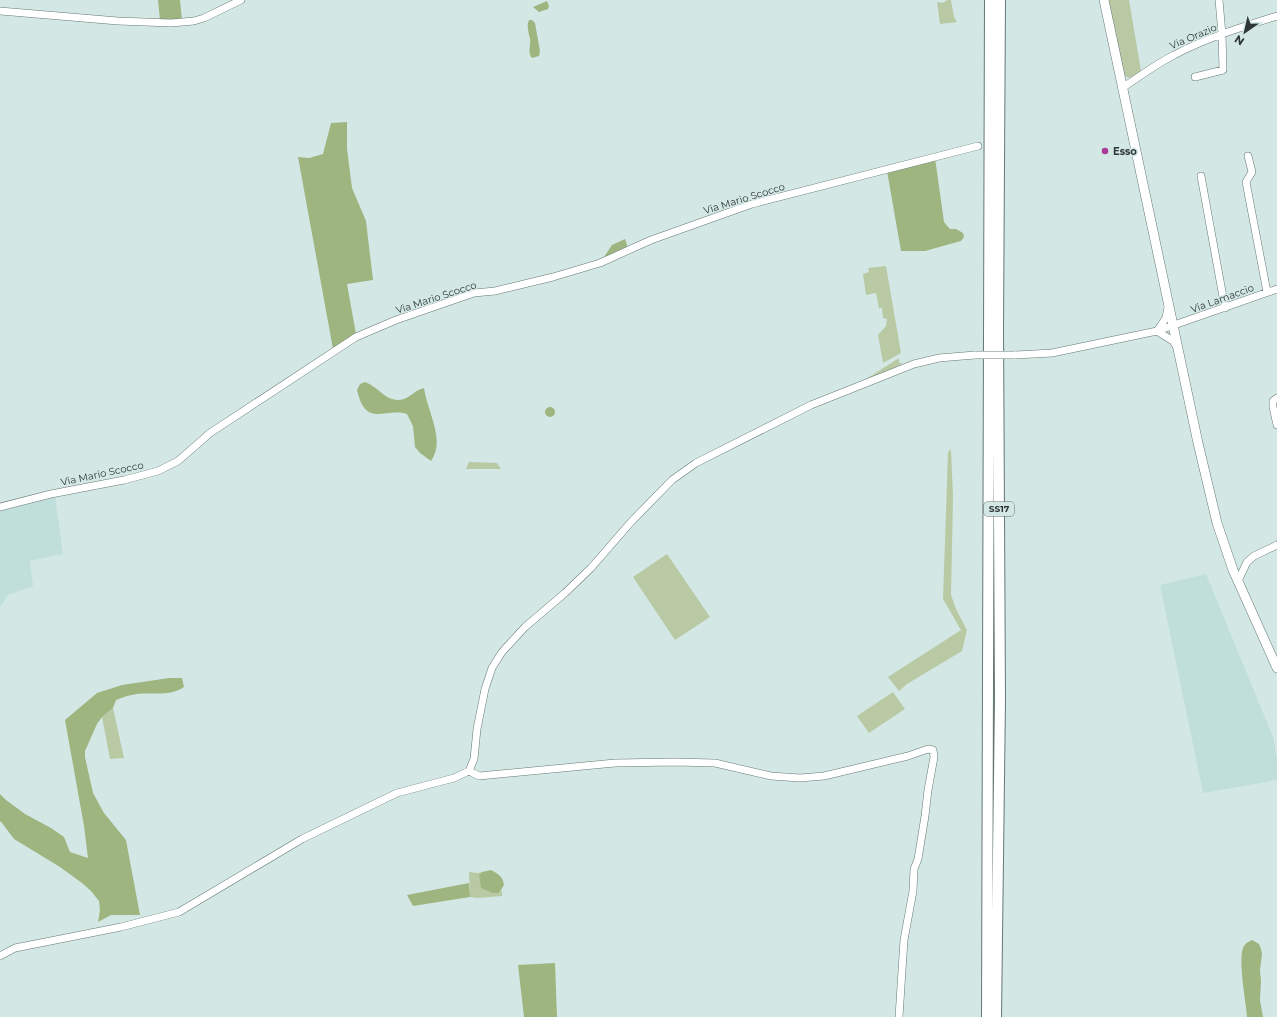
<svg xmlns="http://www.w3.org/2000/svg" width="1277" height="1017" viewBox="0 0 1277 1017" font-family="Montserrat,sans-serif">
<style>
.built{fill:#c0dfda}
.green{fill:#b9c9a4}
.forest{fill:#9fb580}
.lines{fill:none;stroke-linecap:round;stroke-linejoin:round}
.minor-casing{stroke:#657876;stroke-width:8}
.major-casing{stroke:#657876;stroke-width:10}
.highway-casing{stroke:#657876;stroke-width:12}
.minor{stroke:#fff;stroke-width:7}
.major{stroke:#fff;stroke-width:9}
.highway{stroke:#fff;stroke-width:10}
.minor-bridge-casing{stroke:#657876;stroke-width:8;stroke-linecap:butt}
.minor-bridge{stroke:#fff;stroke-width:7}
.poi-dot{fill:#aa3b99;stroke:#d3e8e5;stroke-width:1.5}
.labels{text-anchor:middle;stroke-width:3;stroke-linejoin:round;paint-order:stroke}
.shield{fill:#d3e8e5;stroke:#606c6a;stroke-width:1}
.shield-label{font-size:9px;font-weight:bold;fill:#2f3736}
.street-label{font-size:10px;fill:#2f3736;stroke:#d3e8e5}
.poi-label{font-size:10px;font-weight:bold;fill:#2f3736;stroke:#d3e8e5;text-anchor:start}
</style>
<rect width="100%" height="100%" fill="#d3e8e5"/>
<path class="built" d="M55,496L63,554L30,561L33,586L8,595L0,607V511Z
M1206,574L1273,737L1277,759V780L1203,793L1160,585Z"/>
<path class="green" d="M948,0H951L954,17L957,22L940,24L937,2L942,3Z
M1107,0H1129L1141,71C1133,77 1132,80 1123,75Z
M886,266L901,353L883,363L878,335L886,326L887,319L883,318L882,308H879L876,293L866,295L863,274L869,272L868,268Z
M899,358V362L902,364L863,383L866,379Z
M951,449L953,497L951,595L956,609L967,630L962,651L907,684L899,691L888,677L961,630L943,599L948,452Z
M469,462L497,463L501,469H466Z
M667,554L710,617L675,640L633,577Z
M893,692L905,709L869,733L857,716Z
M113,708L124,758L110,759L102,717Z
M469,872L478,873L482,872L479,875L499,893L502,890V896L477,898L470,897Z"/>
<path class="forest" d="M158,0H180L182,20H160Z
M547,1L549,6L548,9L539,12L533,7Z
M529,20H532L535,23L540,51L539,56L532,58C527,52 531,46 530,39C529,33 526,27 529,20Z
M347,122V149L352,188L366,221L373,280L347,284L356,334L333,349L298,157L309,158L323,154L331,123Z
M935,158L944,222L950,229H956L963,233L964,237L961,241L925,251H901L887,171Z
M625,239L628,248L602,260L612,245Z
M365,382C379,387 387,404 404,399C412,396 415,390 424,388C427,411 446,440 431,461L420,453L415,447L413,426L407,414C385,407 366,429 357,390L360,384Z
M545 412a5 5 0 1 1 10 0a5 5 0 1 1-10 0Z
M169,678H182L184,687C169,697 154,692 137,694C130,695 123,697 116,700L113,708L102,717L97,724L85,751V757L93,793L104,813L126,840L140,915H111L98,922L100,910L99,901L91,891L82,883L60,867L14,839L2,823L0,821V794L6,800L25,814L51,828L64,837L70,852L88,858L84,826L65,720L97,693L122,685Z
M491,870C499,874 503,877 504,885L499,893H493L481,888L479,875L482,872Z
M469,883L470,897L413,906L407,895Z
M1252,940L1259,944L1261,949L1262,954L1260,970L1261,981L1260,1000L1263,1017H1247C1246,1001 1238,961 1243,948C1245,943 1248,942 1252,940Z
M555,963L557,1017H524L518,965Z"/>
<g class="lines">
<defs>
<path id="minor" d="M0,11L118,21L171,23L194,21L204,18L241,0
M1195,77L1223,70L1222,34L1219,0
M1122,88C1139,77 1156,64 1174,55C1206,38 1242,27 1277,16
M1248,156L1252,172L1246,182L1267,292
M1201,176L1225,308
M1157,331L1166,318L1168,307
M1157,331L1173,341L1177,347
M1014,355L1052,353L1157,331L1277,289
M1277,398L1273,401V407L1277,425
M0,507L51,494L124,480L158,471L178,461L210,433L356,337L396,320L474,293L495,291L553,277L600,263L651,240L752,204L978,146
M1238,581L1247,562L1254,556L1277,545
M469,771L479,776L615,763L676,762L715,763L771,776L800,778L824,776L908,756L928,749L933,750L934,757L928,790L925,816L918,859L914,869L913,891L904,940L899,1017
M0,956L15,948L121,927L179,912L302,839L397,793L454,778L469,771L474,759L477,729L485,689L492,668L502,652L525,627L565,593L591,568L631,522L672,480L696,463L811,405L914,364L939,358L975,355"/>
<path id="major" d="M1104,0L1198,443L1217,523L1233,570L1277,668"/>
<path id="highway" d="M987,1017L990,0
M996,1017L1000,699L998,328L1000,0"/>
</defs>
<use href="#minor" class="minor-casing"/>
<use href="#major" class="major-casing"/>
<use href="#highway" class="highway-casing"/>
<use href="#minor" class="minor"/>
<use href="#major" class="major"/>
<use href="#highway" class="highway"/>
<defs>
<path id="minor-bridge" d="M975,355H1014"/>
</defs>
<use href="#minor-bridge" class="minor-bridge-casing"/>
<use href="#minor-bridge" class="minor-bridge"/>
</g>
<circle class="poi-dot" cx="1105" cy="151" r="4"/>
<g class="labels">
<rect class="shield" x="984" y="502" width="30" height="14" rx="3"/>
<g class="shield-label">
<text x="999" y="512">SS17</text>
</g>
<g class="street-label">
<text transform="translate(1193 36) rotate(-23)" y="4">Via Orazio</text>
<text transform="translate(744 198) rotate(-17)" y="4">Via Mario Scocco</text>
<text transform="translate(436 297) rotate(-18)" y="4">Via Mario Scocco</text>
<text transform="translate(1222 298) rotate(-20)" y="4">Via Lamaccio</text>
<text transform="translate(102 473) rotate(-12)" y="4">Via Mario Scocco</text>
</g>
<g class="poi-label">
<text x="1113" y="155">Esso</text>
</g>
</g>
<g transform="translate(1245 32) rotate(214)" stroke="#d3e8e5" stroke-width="3" paint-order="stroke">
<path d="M0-3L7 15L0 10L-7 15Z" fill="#2f3736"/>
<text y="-6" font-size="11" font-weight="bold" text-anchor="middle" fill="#2f3736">N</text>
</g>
</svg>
